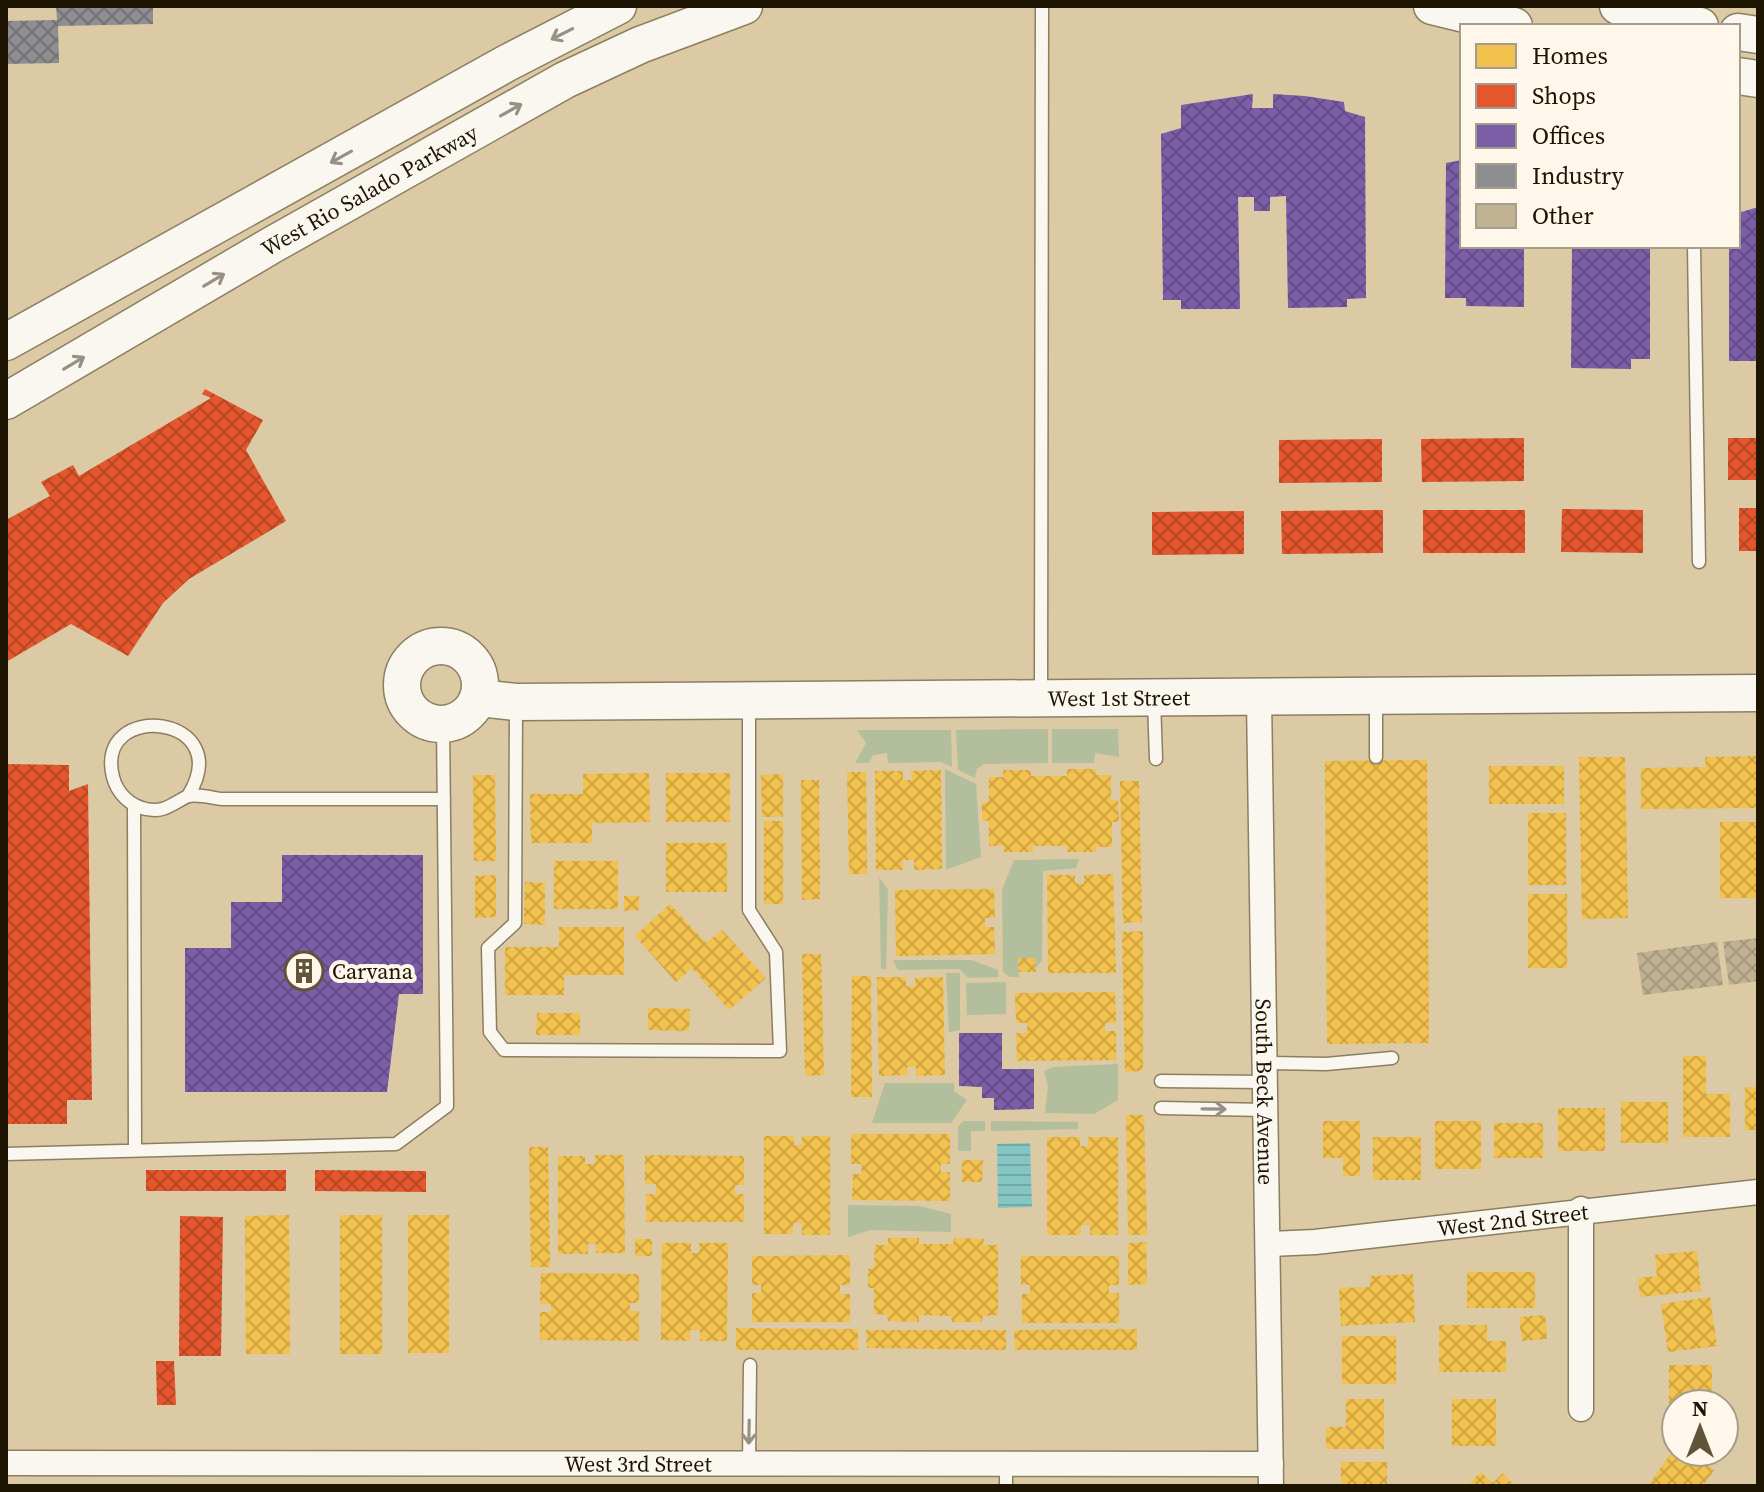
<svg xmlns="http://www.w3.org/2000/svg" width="1764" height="1492" viewBox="0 0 1764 1492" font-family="'Source Serif 4',serif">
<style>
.green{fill:#b3bf9c}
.water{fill:url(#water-rules)}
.homes{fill:url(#homes-cross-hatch)}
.shops{fill:url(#shops-cross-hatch)}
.offices{fill:url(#offices-cross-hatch)}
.industry{fill:url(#industry-cross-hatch)}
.building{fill:url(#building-cross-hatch)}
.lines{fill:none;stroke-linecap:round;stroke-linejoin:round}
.lane-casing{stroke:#8b7f62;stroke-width:15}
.street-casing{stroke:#8b7f62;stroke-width:27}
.secondary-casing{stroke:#8b7f62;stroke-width:39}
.lane{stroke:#faf7f1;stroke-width:12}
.street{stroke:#faf7f1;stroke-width:24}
.secondary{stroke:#faf7f1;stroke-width:36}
.oneway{stroke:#979185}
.labels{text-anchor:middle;stroke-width:8;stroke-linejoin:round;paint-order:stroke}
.street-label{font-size:22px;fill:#1d1401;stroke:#fef7ea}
.poi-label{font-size:22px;fill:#1d1401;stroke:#fef7ea;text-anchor:start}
</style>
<defs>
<pattern id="water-rules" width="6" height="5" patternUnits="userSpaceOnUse" patternTransform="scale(2)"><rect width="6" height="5" fill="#85c6c4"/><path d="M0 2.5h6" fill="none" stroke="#72a9a7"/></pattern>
<pattern id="homes-cross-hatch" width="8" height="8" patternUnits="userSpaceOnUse" patternTransform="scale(2)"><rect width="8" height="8" fill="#f2c14e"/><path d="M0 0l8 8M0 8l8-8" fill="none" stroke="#cfa542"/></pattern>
<pattern id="shops-cross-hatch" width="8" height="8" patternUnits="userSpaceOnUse" patternTransform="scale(2)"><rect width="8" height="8" fill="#e4572e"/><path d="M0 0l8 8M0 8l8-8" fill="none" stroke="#b84725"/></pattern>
<pattern id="offices-cross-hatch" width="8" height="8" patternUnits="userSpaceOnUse" patternTransform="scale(2)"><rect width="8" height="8" fill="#7b5ea7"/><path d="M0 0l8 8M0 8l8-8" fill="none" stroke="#644c86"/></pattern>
<pattern id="industry-cross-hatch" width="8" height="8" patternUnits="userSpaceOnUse" patternTransform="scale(2)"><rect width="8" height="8" fill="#8d8d92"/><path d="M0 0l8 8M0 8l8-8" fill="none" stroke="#737275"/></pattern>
<pattern id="building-cross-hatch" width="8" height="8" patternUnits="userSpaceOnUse" patternTransform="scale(2)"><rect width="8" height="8" fill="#bfb192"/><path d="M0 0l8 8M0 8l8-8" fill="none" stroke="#a4977c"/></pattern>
</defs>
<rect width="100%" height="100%" fill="#dbcaa3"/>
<path class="green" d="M1048,729V763L984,764L977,769L975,778L958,770L956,730Z
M1052,729H1118L1119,757L1095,753L1094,763H1052Z
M857,730H951L952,767L941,762L888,763L887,753L873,755L869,763H855L866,743Z
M945,769L976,784L981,857L946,870Z
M1079,859L1076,868L1043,871L1042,960L1036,968L1035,958H1018L1019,977H1010L1003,972L1002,890L1014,860Z
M879,877L888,890L886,969H881Z
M893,960H971L998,970V977L968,978L959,969L898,970Z
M946,973H960V1030L949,1032Z
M1006,982V1014L967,1015L966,983Z
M1118,1064V1100L1094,1114L1045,1113L1048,1087L1044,1071L1053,1067Z
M885,1083H954V1091L967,1100L951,1123H872Z
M963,1121H985V1131H971V1151H958V1127Z
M991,1121L1078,1122V1129L991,1131Z
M848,1205L920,1206L951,1214V1232L871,1230L848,1237Z"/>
<path class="water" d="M1030,1143L1032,1207L998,1208L997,1144Z"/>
<path class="homes" d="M1758,756V808L1641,809V768L1706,767L1705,757Z
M1579,757H1625L1628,918L1582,919Z
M1427,760L1429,1043L1327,1044L1325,761Z
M1489,766H1564V804H1489Z
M1067,769H1096V775H1111V800H1118L1119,822H1112V847H1096V852H1067V846H1033V852H1004V846H989V821H982V802H989V777H1003V770H1031V776H1067Z
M941,770L942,869L914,870V860H903V870H876L875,771H903V780H912L911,771Z
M847,772H866L867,874H849Z
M649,773L650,822L592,823V843H531L530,794H583V774Z
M666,773H730V822H666Z
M783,774V817H762L761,775Z
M473,775H495L496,861H474Z
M801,780H819L820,899L802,900Z
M1120,781H1139L1142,922L1123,923Z
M1528,813H1566V885H1528Z
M764,821H783V904H764Z
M1720,822H1758V898H1720Z
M666,843H727V892H666Z
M554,861H618V909H554Z
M1113,874L1116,973H1048L1047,875H1075V883L1084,884V875Z
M496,875V917L475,918V876Z
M525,882L545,883V925L524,924Z
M994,889L995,918H985V927H994L995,954L896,956L895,890Z
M1528,894H1567V968H1528Z
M624,896H639V910L624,911Z
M670,904L706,943L722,930L766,978L729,1010L692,968L676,982L635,936Z
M559,927H624V975H564V995H505V947H559Z
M1143,931V1071L1125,1072L1122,932Z
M802,954H821L824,1075L805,1076Z
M1018,958H1035L1036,972H1019Z
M852,976H871L872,1097H851Z
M877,977H906V986H915V978L943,977L945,1075L916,1076V1066L907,1067L908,1075L879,1076Z
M1115,992L1116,1023H1105V1031H1116V1060L1017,1061L1016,1033H1027V1023H1016L1015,993Z
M648,1008L690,1009L689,1031L648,1030Z
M537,1013H580V1035H536Z
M1683,1056H1706V1094H1730V1137H1683Z
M1745,1087H1758V1130H1745Z
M1621,1102H1668V1143H1621Z
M1558,1108H1605V1151H1558Z
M1126,1115H1144L1147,1235H1128Z
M1323,1121H1360V1176H1343V1158H1323Z
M1435,1121H1481V1169H1435Z
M1494,1123H1543V1158H1494Z
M851,1134H950V1164H941V1172H950V1201L852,1200L853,1174H861L862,1164H851Z
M764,1136H794V1145H802V1136H830V1235H802V1223H793V1234H764Z
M1047,1137H1080V1146H1088V1137H1118V1235H1090V1225H1081V1235H1047Z
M1373,1137H1421V1180H1373Z
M529,1147H548L550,1267H531Z
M595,1155H624L625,1253H596V1244H588V1254H558V1156H585V1164H595Z
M645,1155L744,1156V1185H735V1194H744V1222H646V1194H656V1184H645Z
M962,1160H983L982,1182H962Z
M289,1215L290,1354H246L245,1216Z
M340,1215H382V1354H340Z
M408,1215H449V1353H408Z
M888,1238H919V1244H953L954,1238L984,1239L983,1245H998V1315L983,1316L982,1322H952L951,1316L919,1315V1322L888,1321L887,1315L874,1314V1288H868V1269L874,1268L875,1245H888Z
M635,1239H652V1256H635Z
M1146,1242L1147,1284L1128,1285V1243Z
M662,1243H691V1253H699V1243H728L727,1341H700V1330H690V1341L661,1340Z
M1697,1251L1701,1291L1640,1297L1638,1278L1657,1276L1655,1255Z
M850,1255V1285H840V1294H850V1322H752V1293H761V1285H752V1256Z
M1021,1256H1119V1285H1109V1293H1119V1323H1022V1294H1030V1285H1021Z
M1467,1272H1535V1308H1467Z
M541,1273L639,1274V1303H630V1311H639V1341L540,1340V1312H551V1304H540Z
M1413,1274L1415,1322L1341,1326L1339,1288L1370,1287V1276Z
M1710,1297L1717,1346L1668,1352L1661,1304Z
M1545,1315L1547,1339L1522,1341L1519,1317Z
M1439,1325H1487V1341H1506V1372H1439Z
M736,1328L858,1329V1350H736Z
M1137,1329V1350H1015L1014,1330Z
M866,1330H1006V1350L867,1348Z
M1342,1336H1396V1384H1342Z
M1669,1365H1712V1404H1676V1420H1669Z
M1346,1399H1384V1449H1326V1427H1346Z
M1452,1399H1496V1446H1452Z
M1676,1446V1452H1687L1714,1470L1703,1486H1648Z
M1341,1462H1387V1486H1341Z
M1481,1472L1493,1483L1503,1473L1515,1486H1467Z"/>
<path class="shops" d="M205,389L263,420L246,450L286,521L189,579L163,603L128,656L71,624L6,662V520L50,496L41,482L73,465L79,476L211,398L202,394Z
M1524,438V481L1422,482L1421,439Z
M1728,438H1758V480H1728Z
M1382,439V482L1279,483V440Z
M1739,508H1758V551H1739Z
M1562,509L1643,510V553L1561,552Z
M1383,510V553L1282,554L1281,511Z
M1423,510H1525V553H1423Z
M1244,511V554L1152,555V512Z
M6,764L69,765V791L88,784L92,1100H67V1124H6Z
M146,1170H286V1191H146Z
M315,1170L426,1171V1192L315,1191Z
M180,1216L223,1217L221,1356H179Z
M156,1361H174L176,1405H157Z"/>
<path class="offices" d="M1253,94L1252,108H1273V94L1305,96L1344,102L1345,111L1365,117L1366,298L1347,299V307L1288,308L1286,196L1270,197V211H1254V197H1238L1240,309H1181V300H1163L1161,134L1181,128V105Z
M1462,160V246H1524V307L1466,306V298H1445L1446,163Z
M1758,207V361H1729V246H1738V213Z
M1572,246H1650V359H1631V369L1571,368Z
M282,855H423V994H399L387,1092H185V948H231V902H282Z
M959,1033H1002V1069H1034V1109L994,1110V1098H982V1087L959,1086Z"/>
<path class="industry" d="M56,6H153V24L58,26L59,63L6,64V21L57,20Z"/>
<path class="building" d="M1758,938V981L1729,985L1723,942Z
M1717,942L1723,985L1643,995L1637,953Z"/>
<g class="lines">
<defs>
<path id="lane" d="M1694,246L1699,562
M1041,694L1042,6
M1376,699V757
M1154,700L1156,759
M516,705L515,923L488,948L490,1032L504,1050L780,1051L776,952L749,910V704
M188,796C239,714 93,699 113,777C117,793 130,806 146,809C164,813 172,804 186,797C194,793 212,798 222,799H444
M134,805L135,1148
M1266,1063L1326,1064L1392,1058
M1161,1081L1266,1082
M1161,1108L1266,1110
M6,1154L396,1144L447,1106L443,724
M749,1464L750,1365
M1006,1464V1486"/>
<g id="street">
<path id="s1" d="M1259,698L1271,1486"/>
<path d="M1581,1209V1409"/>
<path id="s2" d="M1268,1244L1315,1242L1758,1192"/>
<path id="s3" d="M6,1463L1271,1464"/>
</g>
<g id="secondary">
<path d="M1432,6L1514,26"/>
<path d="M1618,6L1700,26"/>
<path d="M1738,32L1758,35"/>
<path d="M1738,76L1758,79"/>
<path d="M6,342L507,63L618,6"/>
<path id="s4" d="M6,401L272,245L565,80L640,45L744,6"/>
<circle cx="441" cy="685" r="39"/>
<path id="s5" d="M479,698L516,702L1758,693"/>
</g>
</defs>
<use href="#lane" class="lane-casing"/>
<use href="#street" class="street-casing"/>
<use href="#secondary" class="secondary-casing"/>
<use href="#lane" class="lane"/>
<use href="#street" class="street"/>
<use href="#secondary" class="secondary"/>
</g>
<defs><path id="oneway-shaft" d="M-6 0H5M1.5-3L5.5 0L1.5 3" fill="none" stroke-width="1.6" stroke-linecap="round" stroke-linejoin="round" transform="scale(2)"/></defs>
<g class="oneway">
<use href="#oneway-shaft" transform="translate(562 34) rotate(153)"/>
<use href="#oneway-shaft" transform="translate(511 110) rotate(-29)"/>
<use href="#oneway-shaft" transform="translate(341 157) rotate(151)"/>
<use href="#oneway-shaft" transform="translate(214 280) rotate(-31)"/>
<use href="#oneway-shaft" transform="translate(74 363) rotate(-31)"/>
<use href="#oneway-shaft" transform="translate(1214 1109) rotate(1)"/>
<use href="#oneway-shaft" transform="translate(749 1432) rotate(91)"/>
</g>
<defs>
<symbol id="building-ring" viewBox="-11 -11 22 22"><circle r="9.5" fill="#fef7ea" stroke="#60543a" stroke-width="1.5"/><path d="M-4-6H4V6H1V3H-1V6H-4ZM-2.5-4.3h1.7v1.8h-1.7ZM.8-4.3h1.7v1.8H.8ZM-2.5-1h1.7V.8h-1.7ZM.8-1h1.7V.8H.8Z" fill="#60543a"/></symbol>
</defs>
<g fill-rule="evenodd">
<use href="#building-ring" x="282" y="949" width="44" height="44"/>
</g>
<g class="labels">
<g class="street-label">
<text dy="8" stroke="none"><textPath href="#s4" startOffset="420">West Rio Salado Parkway</textPath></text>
<text dy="8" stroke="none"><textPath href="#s5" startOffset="640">West 1st Street</textPath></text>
<text dy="8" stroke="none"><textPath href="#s1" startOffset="394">South Beck Avenue</textPath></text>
<text dy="8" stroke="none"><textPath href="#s2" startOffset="246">West 2nd Street</textPath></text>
<text dy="8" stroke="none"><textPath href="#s3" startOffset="632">West 3rd Street</textPath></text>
</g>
<g class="poi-label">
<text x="332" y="979">Carvana</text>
</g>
</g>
<rect width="1764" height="1492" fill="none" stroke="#1d1401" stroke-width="16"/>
<rect x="1460" y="24" width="280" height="224" fill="#fef7ea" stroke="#a49c8d" stroke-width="2"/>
<rect x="1476" y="44" width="40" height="24" fill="#f2c14e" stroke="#a49c8d" stroke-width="2"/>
<text x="1532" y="64" font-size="24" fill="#1d1401">Homes</text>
<rect x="1476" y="84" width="40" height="24" fill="#e4572e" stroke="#a49c8d" stroke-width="2"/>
<text x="1532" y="104" font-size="24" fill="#1d1401">Shops</text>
<rect x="1476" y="124" width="40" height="24" fill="#7b5ea7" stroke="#a49c8d" stroke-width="2"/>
<text x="1532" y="144" font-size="24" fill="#1d1401">Offices</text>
<rect x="1476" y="164" width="40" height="24" fill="#8d8d92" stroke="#a49c8d" stroke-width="2"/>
<text x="1532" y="184" font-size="24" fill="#1d1401">Industry</text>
<rect x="1476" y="204" width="40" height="24" fill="#bfb192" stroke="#a49c8d" stroke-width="2"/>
<text x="1532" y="224" font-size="24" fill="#1d1401">Other</text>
<g transform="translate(1700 1428)"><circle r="38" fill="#fef7ea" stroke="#a49c8d" stroke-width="2"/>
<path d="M0-6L14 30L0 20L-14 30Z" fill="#60543a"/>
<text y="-12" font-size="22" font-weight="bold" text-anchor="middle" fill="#1d1401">N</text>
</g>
</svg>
